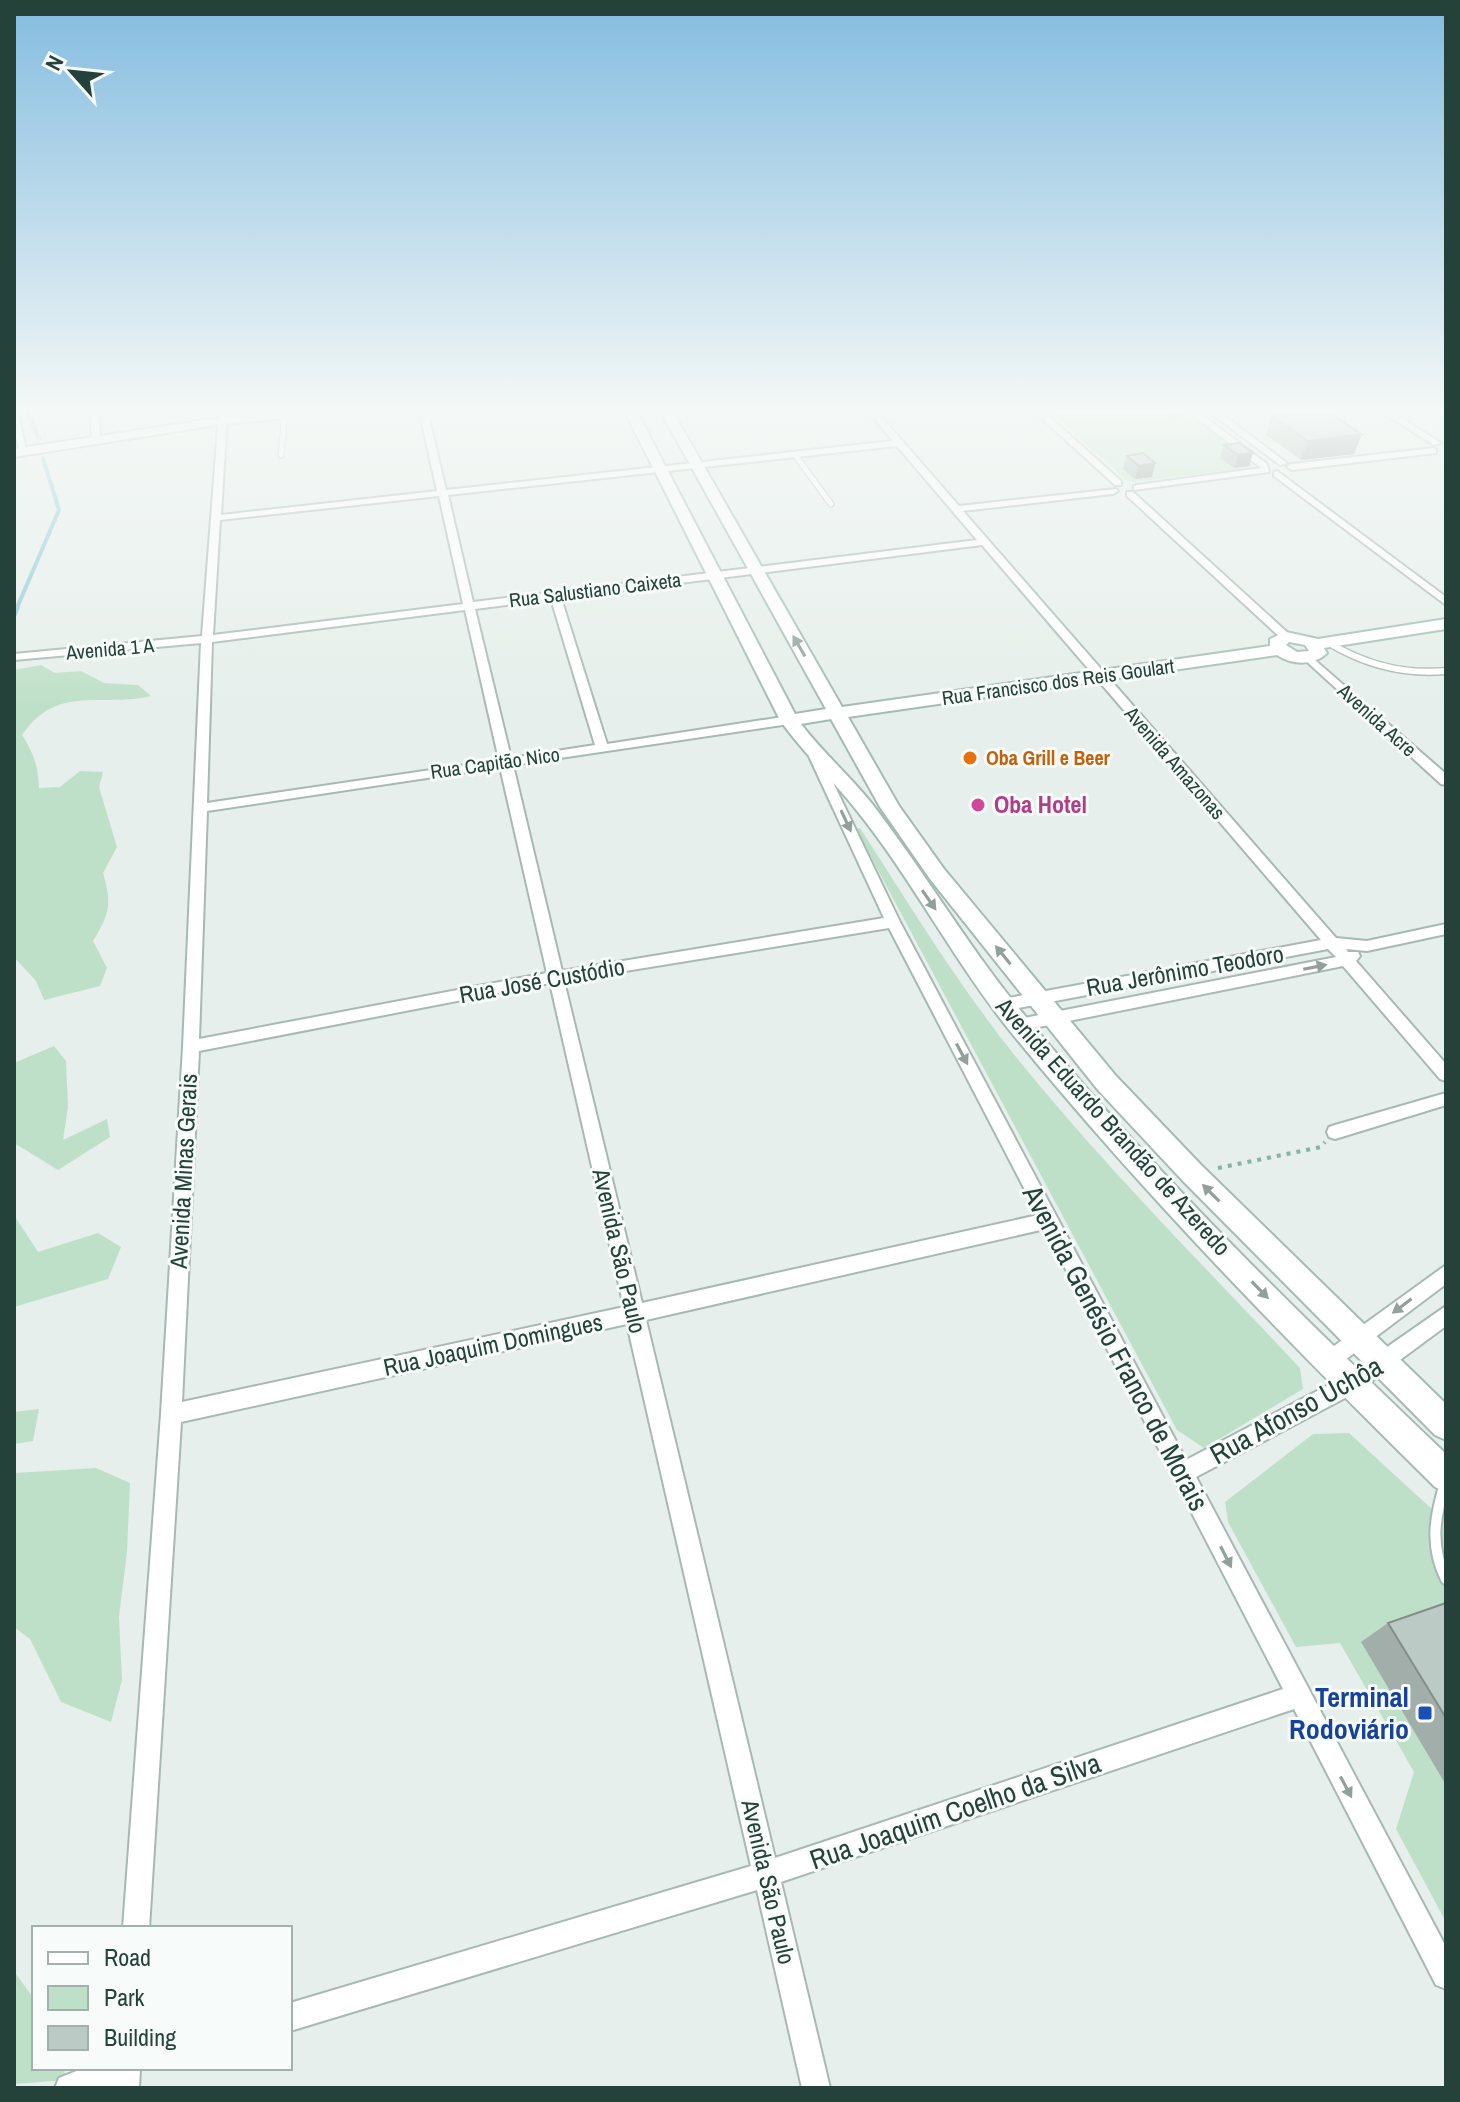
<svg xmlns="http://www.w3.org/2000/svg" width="1460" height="2102" viewBox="0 0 1460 2102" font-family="'Archivo Narrow',sans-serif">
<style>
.green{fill:#bfe0c8}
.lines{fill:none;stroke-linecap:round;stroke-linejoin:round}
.stream-far1{stroke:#8ec9d4;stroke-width:4}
.stream{stroke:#8ec9d4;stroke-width:5}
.lane-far2-casing{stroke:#a8b8b2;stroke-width:7}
.lane-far1-casing{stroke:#a8b8b2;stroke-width:9}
.lane-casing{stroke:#a8b8b2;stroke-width:14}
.street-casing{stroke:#a8b8b2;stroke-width:4}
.secondary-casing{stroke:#a4bbb3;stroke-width:4}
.path{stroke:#86b3a5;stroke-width:4;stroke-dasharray:4 6;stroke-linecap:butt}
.lane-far2{stroke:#fff;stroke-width:5}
.lane-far1{stroke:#fff;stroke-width:6}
.lane{stroke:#fff;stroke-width:10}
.street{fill:#fff;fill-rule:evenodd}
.secondary{fill:#fff;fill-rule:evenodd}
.wall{fill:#a1aea9}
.shaded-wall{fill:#838d89}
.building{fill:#bbcac4;stroke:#838d89;stroke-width:2}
.oneway{fill:#92a09c}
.food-dot{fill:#e8710a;stroke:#f7fbf9;stroke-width:3}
.hotel-dot{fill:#d1479c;stroke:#f7fbf9;stroke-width:3}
.transit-dot{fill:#1a4fb4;stroke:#f7fbf9;stroke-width:3}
.labels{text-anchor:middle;stroke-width:6;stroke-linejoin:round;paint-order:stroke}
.far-street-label{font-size:20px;fill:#24423a;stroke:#f7fbf9}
.far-food-label{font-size:20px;font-weight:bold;fill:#c56008;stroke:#f7fbf9;text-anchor:start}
.hotel-label{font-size:24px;font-weight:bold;fill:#b23c85;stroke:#f7fbf9;text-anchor:start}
.street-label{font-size:24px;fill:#24423a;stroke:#f7fbf9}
.near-street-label{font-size:28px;fill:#24423a;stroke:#f7fbf9}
.near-transit-label{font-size:28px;font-weight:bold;fill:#164399;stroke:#f7fbf9;text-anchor:end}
</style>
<rect width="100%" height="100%" fill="#e6efeb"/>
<path class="green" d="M1053,414H1187L1254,463L1252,467L1135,482L1126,480Z
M41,665L55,673L81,671L104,683L138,685L151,696C102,708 57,683 22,735C34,753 38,767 39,788L60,787L80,771L103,772L99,787L117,847L103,873C112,904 110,913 93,941L107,968L100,986L44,1000L36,981L14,957V670Z
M860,828C912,909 963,993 1025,1068C1111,1173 1208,1270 1300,1368L1303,1389L1204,1448L1177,1430L856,829Z
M54,1046L66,1061L68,1107L63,1140L107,1119L110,1137L58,1170L14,1143V1063Z
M14,1215L38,1252L98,1233L121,1247L108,1279L14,1307Z
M39,1409L33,1441L14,1444V1412Z
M1349,1433L1446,1522V1922L1396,1829L1414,1772L1340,1643L1296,1647L1228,1522L1225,1502L1313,1434Z
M96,1468L130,1483L127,1552L119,1616L122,1680L111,1722L61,1702L30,1639L14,1627V1473Z
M14,1971L34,1999V2068H64L66,2080L14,2084Z"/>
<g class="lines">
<path class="stream-far1" d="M27,414L39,438
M16,610L59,510L43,458"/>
<path class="stream" d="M14,615L17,608"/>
<defs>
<path id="lane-far2" d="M281,455L285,414
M795,455L831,504"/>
<path id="lane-far1" d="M1329,643C1366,665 1403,675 1446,671"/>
<path id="lane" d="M1446,1480C1435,1515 1429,1545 1446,1579"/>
<path id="street" d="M14,414H18L27,454L20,452L14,430Z
M91,414H99L100,441L96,444L92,441Z
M219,414H227L221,515L437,491L420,414H428L446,490L893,441L870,414H879L959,506L1116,489L1118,491L1113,494L963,511L1336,938L1367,941L1446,924V934L1367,951L1346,949L1348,952H1358L1360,956L1356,961L1446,1064V1081L1440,1079L1343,966L1019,1031L1013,1029L1011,1025L1019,1019L1336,957L1328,949L1003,1011L998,1009L995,1005L998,1001L1003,999L1321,940L982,545L561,598L607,744L789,716L795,720L789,724L513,765L562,971L884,918L807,752L809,749H817L900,922L1186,1460L1344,1377L1446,1306V1326L1358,1391L1196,1477L1446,1947V1989L1436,1985L1294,1709L781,1882L830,2088H802L757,1890L290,2031V2003L751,1866L627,1324L181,1422L149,1928H123L161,1414L183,1047L201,643L14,660V654L202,636ZM897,446L977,540L473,602L448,495ZM439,496L463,604L213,635L220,520ZM551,599L595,745L511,758L475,609ZM465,610L499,760L207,803L212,642ZM500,767L547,973L199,1039L207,811ZM889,928L1038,1215L642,1303L564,981ZM550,983L624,1307L182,1402L199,1051ZM1045,1229L1283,1689L775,1858L646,1320Z
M1037,414H1046L1121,481V485H1115Z
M1192,414H1201L1267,464L1269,472L1134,490V486L1137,485L1261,468Z
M1212,414H1222L1287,463L1280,465Z
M1385,414H1395L1441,443L1434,445Z
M1433,448L1436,449V453L1292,470L1287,467L1292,464Z
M1277,471L1446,597V605L1274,476V472Z
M1127,492H1133L1290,635V639H1282L1127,496Z
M1309,655L1446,774V785L1441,784L1305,660V656Z
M1446,1093V1105L1335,1139L1329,1137L1327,1132L1329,1127L1335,1125Z
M1446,1265V1284L1337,1366L1330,1369L1323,1366L1320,1360L1323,1354Z
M84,2068H140L139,2088H55L59,2078Z"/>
<path id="secondary" d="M245,414H291L285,418L223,424L14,457V449Z
M626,414H638L795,714L826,709L662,414H674L842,707L1270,646V639L1286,632L1318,639L1446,619V629L1324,648L1327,653C1314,666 1292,665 1277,655L848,717L899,806L944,869L1116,1076L1201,1165L1446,1404V1440L1435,1435L1183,1181L1098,1090L930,879L880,807L831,719L801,724C823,753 851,777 873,805C926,874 970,950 1026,1017C1154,1173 1300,1315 1446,1454V1492L1435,1487C1287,1341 1141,1192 1010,1031C954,961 913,881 858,812C833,780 803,753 780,720ZM1289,642L1305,645L1309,651L1297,652L1286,645Z"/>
</defs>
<use href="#lane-far2" class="lane-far2-casing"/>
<use href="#lane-far1" class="lane-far1-casing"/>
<use href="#lane" class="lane-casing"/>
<use href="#street" class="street-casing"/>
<use href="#secondary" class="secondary-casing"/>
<path class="path" d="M1218,1168L1321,1147L1325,1142"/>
<use href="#lane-far2" class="lane-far2"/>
<use href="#lane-far1" class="lane-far1"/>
<use href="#lane" class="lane"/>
<use href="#street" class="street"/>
<use href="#secondary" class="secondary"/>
</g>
<path class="wall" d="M1272,416L1362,434L1354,454L1301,460L1266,435Z
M1224,445L1253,453L1249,466L1234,468L1220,458Z
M1127,456L1155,463L1152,477L1135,479L1123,469Z
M1446,1603V1785L1361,1642L1388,1623Z"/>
<path class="shaded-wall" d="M1168,414H1185L1184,416L1167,418Z
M1362,434L1354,454L1301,460L1308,441Z
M1253,453L1249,466L1234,468L1238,455Z
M1155,463L1152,477L1135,479L1139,466Z"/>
<path class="building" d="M1285,414H1331L1362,434L1308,441L1272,416Z
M1240,443L1253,453L1238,455L1224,445Z
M1143,453L1155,463L1139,466L1127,456Z
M1446,1603V1718L1388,1623Z"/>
<defs><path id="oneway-solid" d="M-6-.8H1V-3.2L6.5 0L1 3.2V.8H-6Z" transform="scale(2)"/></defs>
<g class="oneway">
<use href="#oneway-solid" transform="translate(799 646) rotate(-120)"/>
<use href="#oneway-solid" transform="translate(846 821) rotate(65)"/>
<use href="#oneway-solid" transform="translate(929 900) rotate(55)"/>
<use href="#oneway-solid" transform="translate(1003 955) rotate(-129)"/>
<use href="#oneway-solid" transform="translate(1315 967) rotate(-11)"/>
<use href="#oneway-solid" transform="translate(962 1054) rotate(62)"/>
<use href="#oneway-solid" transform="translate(1211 1193) rotate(-135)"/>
<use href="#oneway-solid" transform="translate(1260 1290) rotate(46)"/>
<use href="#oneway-solid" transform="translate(1402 1306) rotate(143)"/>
<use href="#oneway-solid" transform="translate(1226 1557) rotate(63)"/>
<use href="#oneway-solid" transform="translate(1346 1787) rotate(62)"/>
</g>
<linearGradient id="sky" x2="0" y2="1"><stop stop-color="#84bce0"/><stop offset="0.58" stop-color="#f4f8f6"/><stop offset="1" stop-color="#f4f8f6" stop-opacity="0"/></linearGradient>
<rect width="1460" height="708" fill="url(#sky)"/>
<circle class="food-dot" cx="970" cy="758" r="8"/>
<circle class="hotel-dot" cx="978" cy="805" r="8"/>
<rect class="transit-dot" x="1417" y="1705" width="16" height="16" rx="4"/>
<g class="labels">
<g class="far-street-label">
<text transform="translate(595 590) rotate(-7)" y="7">Rua Salustiano Caixeta</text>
<text transform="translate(110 649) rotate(-5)" y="7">Avenida 1 A</text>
<text transform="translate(1058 682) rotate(-8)" y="7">Rua Francisco dos Reis Goulart</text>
<text transform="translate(1377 720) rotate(42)" y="7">Avenida Acre</text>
<text transform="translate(495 763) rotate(-8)" y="7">Rua Capitão Nico</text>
<text transform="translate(1175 763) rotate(49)" y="7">Avenida Amazonas</text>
</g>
<g class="far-food-label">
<text x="986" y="765">Oba Grill e Beer</text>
</g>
<g class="hotel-label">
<text x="994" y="813">Oba Hotel</text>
</g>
<g class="street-label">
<text transform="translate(1185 971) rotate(-10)" y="8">Rua Jerônimo Teodoro</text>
<text transform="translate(542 981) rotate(-10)" y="8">Rua José Custódio</text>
<text transform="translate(1113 1127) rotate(48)" y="8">Avenida Eduardo Brandão de Azeredo</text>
<text transform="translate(184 1171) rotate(-87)" y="8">Avenida Minas Gerais</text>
<text transform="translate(619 1251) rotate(77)" y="8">Avenida São Paulo</text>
<text transform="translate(493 1345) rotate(-12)" y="8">Rua Joaquim Domingues</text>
<text transform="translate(768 1882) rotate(77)" y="8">Avenida São Paulo</text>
</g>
<g class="near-street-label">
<text transform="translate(1116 1348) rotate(62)" y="10">Avenida Genésio Franco de Morais</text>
<text transform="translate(1296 1410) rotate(-29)" y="10">Rua Afonso Uchôa</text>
<text transform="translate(955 1811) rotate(-19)" y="10">Rua Joaquim Coelho da Silva</text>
</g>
<g class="near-transit-label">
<text x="1409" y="1707">Terminal<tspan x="1409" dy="32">Rodoviário</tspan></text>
</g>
</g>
<rect width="1460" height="2102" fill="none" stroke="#24423a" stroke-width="32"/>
<rect x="32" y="1926" width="260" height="144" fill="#f7fbf9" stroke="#a3b1ad" stroke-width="2"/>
<rect x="48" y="1952" width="40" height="12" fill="#ffffff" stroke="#a3b1ad" stroke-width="2"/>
<text x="104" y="1966" font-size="24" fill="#24423a">Road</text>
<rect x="48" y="1986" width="40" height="24" fill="#bfe0c8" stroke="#a3b1ad" stroke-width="2"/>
<text x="104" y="2006" font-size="24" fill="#24423a">Park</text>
<rect x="48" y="2026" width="40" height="24" fill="#bbcac4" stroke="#a3b1ad" stroke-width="2"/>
<text x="104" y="2046" font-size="24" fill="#24423a">Building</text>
<g transform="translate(72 72) rotate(297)" stroke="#f7fbf9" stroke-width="6" paint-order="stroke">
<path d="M0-6L14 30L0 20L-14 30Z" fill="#24423a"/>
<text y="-12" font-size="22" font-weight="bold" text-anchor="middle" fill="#24423a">N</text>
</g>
</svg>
